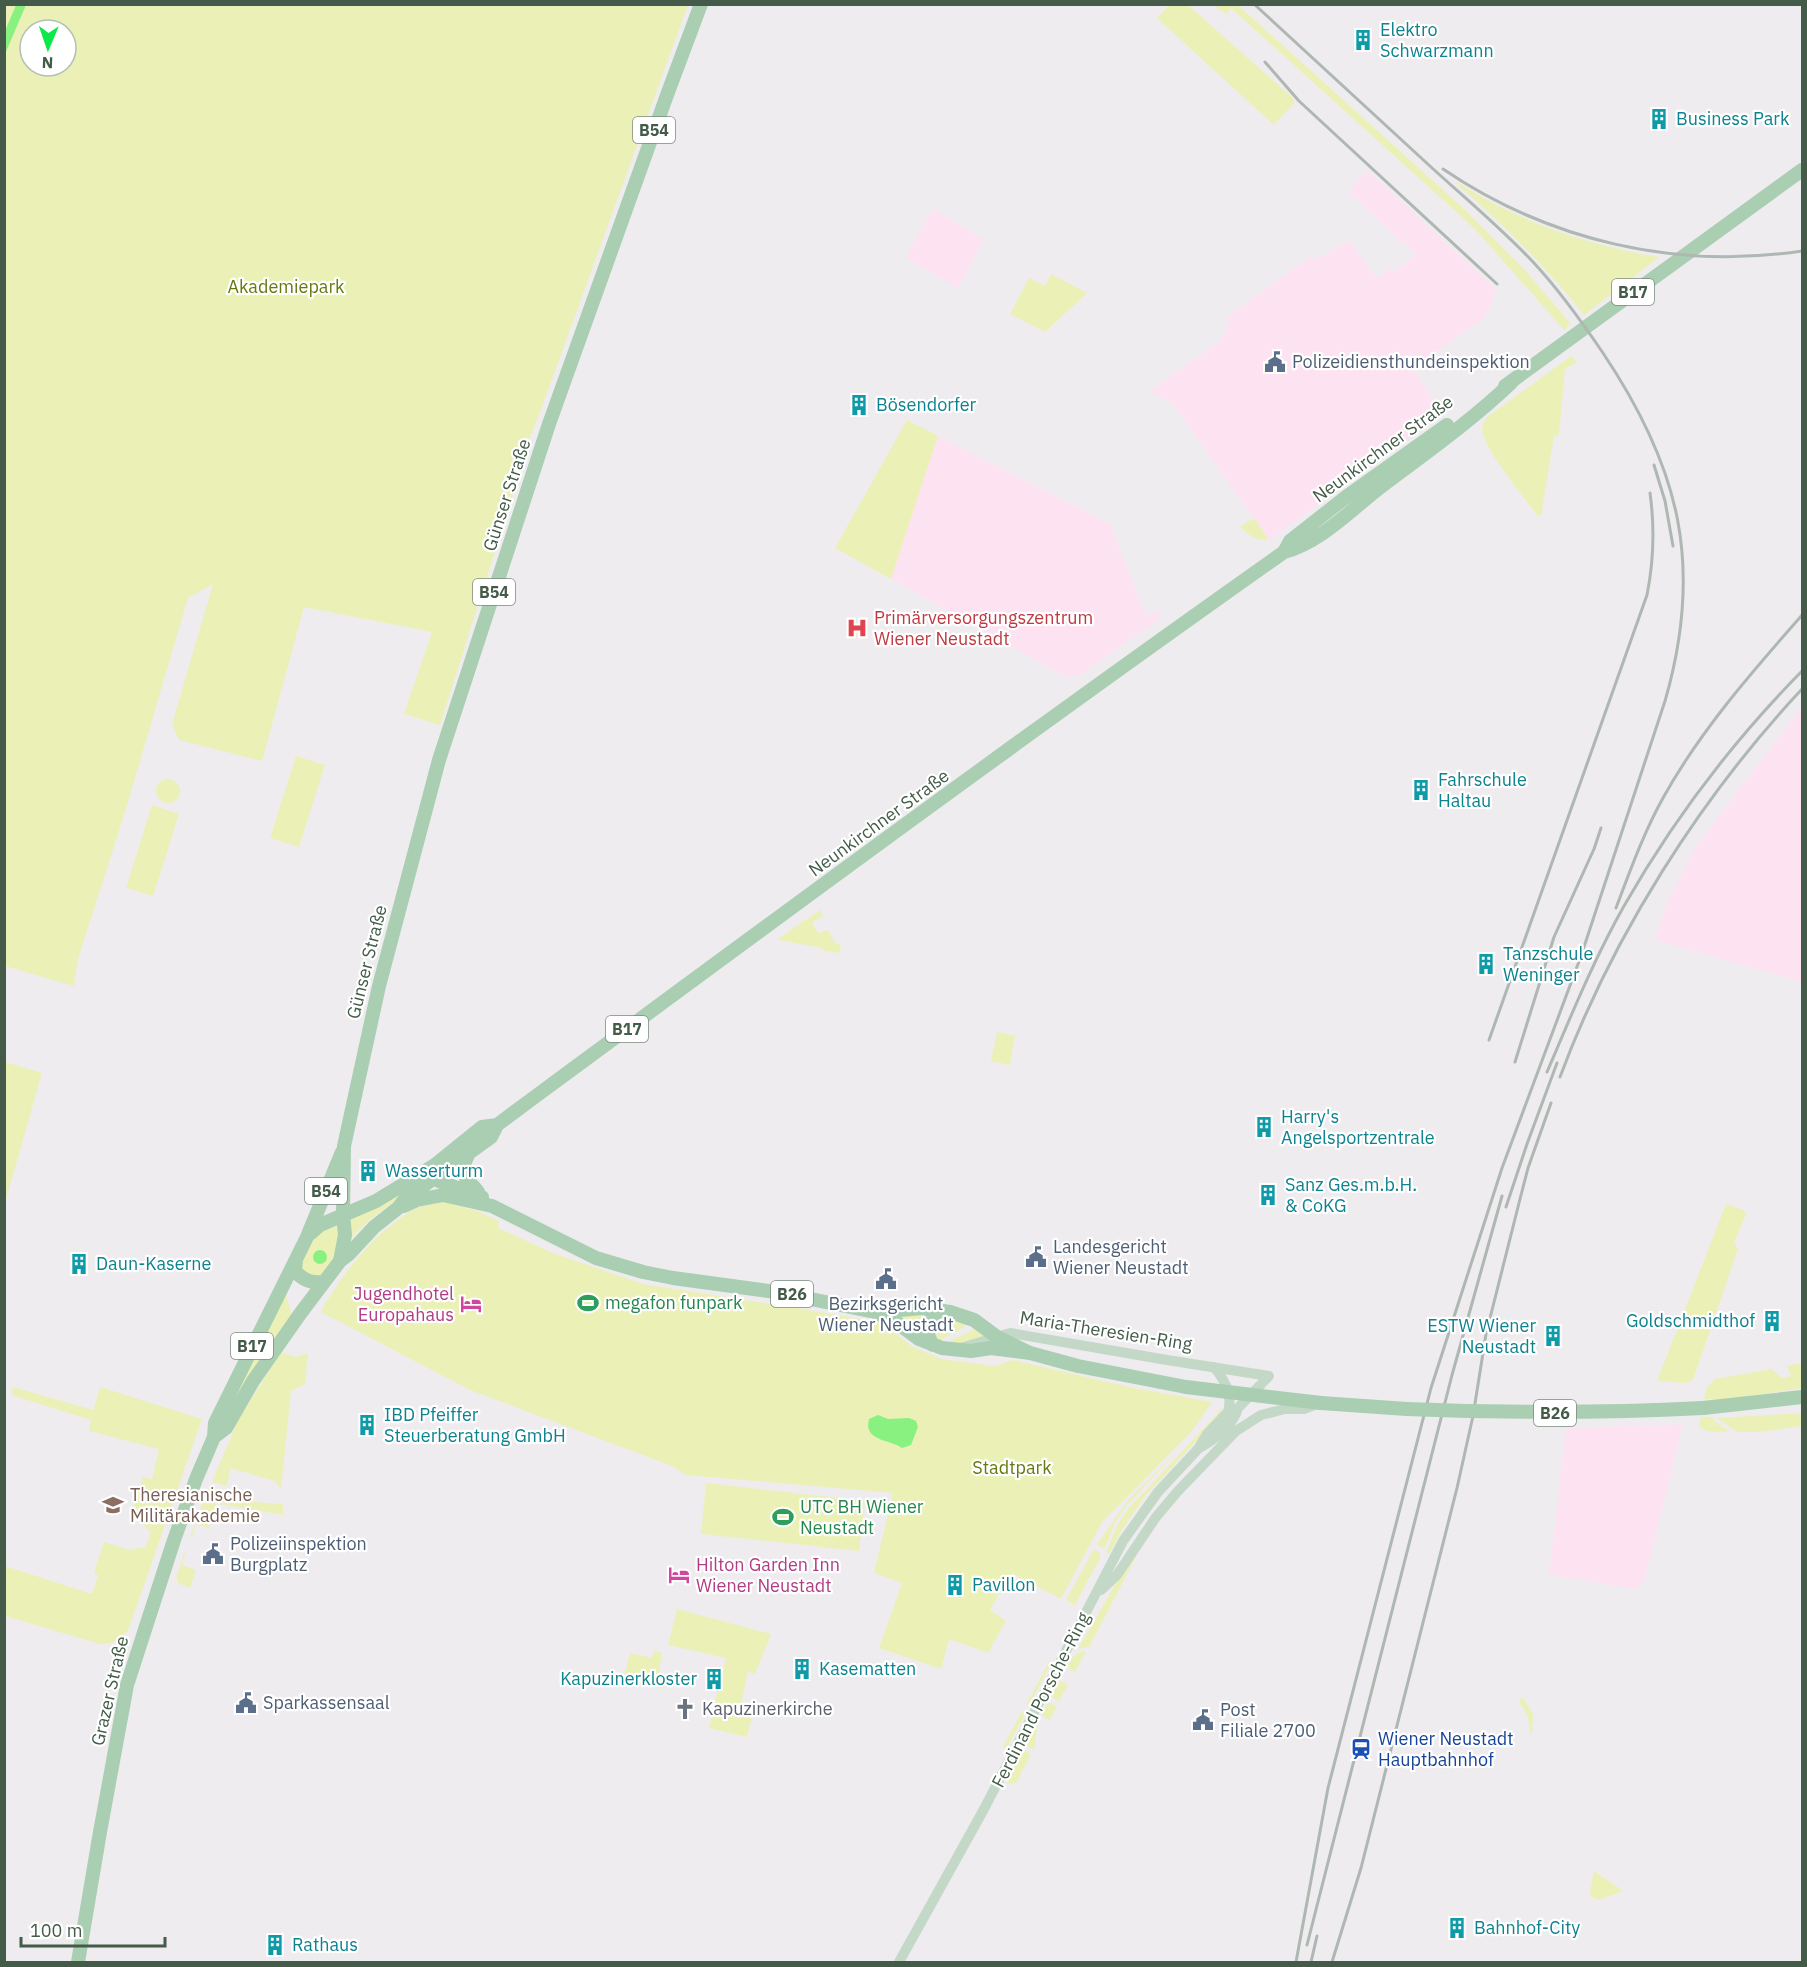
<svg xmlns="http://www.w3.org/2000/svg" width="1807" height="1967" viewBox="0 0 1807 1967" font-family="'IBM Plex Sans',sans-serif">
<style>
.commercial{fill:#fde3f2}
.green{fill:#ebf1b6;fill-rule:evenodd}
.water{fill:#88f180}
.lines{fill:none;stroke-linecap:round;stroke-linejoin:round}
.tertiary{stroke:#c4d8c8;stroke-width:10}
.primary{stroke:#a9ceb1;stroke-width:14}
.rail{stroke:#aeb7b1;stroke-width:3}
.primary-bridge{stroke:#a9ceb1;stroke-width:14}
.labels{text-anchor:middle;stroke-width:4.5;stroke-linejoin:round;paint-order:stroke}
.shield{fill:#fff;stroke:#7b8c7f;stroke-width:1.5}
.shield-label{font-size:16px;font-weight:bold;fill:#435b48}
.culture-label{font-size:18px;fill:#0d838f;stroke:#fff;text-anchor:start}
.park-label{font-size:18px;fill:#647a10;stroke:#fff}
.service-label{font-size:18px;fill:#4e5e75;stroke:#fff;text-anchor:start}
.street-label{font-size:18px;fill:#435b48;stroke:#fff}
.health-label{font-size:18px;fill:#be3a42;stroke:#fff;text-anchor:start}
.hotel-label{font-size:18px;fill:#b23c85;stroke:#fff;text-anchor:end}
.leisure-label{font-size:18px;fill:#27864d;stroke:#fff;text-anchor:start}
.education-label{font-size:18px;fill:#785e54;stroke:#fff;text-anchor:start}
.worship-label{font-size:18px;fill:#5b616d;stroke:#fff;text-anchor:start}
.transit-label{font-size:18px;fill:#164399;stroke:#fff;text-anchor:start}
</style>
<rect width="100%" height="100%" fill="#eeecef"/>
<path class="commercial" d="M1367,170L1497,290L1485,317L1412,369L1444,413L1269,540L1172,403L1149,392L1219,341L1230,323L1226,318L1311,256L1314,260L1349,241L1377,278L1390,268L1393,272L1416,255L1348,192Z
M932,209L984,239L958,288L905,258Z
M938,436L1110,524L1146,616L1159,612L1162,617L1079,676L1062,675L891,579Z
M1802,707V982L1655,940L1666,905L1696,846Z
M1683,1424L1645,1577L1637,1589L1549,1575L1566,1428Z"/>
<path class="green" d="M4,5H688L539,415L516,471L520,473L440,725L404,714L432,632L304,607L262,761L179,740L172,724L213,584L188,598L125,812L78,959L74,986L5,966ZM30,30H66V66H30Z
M1169,5H1188L1294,99V103L1274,125L1157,18Z
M1214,5H1238L1462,207L1525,270L1571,324L1564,330L1475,229L1231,8L1226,14Z
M1457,182C1519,222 1587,245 1659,257L1658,258L1584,315C1546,266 1502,224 1456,183Z
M1051,274L1087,293L1045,332L1010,314L1029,278L1045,286Z
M1571,356L1577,362L1565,369L1559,435L1554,436L1541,515H1537C1525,499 1482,446 1482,429C1482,424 1485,421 1487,417Z
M907,420L938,436L891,579L835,548Z
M1254,518L1267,537V539C1255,541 1249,535 1240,527Z
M296,756L325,765L299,847L270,838Z
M156 791a12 12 0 1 1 24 0a12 12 0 1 1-24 0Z
M152,805L179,814L153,896L126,888Z
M820,910L823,916L812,922L818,933L828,930L835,943L839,944L841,950L838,953L824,951L822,948L779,940V938Z
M997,1032L1015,1036L1010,1065L991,1061Z
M5,1062L42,1073L5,1203L4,1062Z
M418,1184L369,1220L349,1240L348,1219Z
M441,1201L477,1211L499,1221L498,1228L553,1253L643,1284L803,1309L882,1323L913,1347L941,1359L995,1366L1013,1360L1129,1387L1212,1402L1192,1431L1102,1522L1061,1599L1011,1573L990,1610L1006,1621L988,1653L949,1639L941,1669L879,1648L902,1583L874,1573L893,1493L686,1475L672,1466L470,1390L321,1312C340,1275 378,1229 415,1209C423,1205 433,1204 441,1201Z
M1726,1204L1744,1210L1746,1214L1734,1243L1738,1249L1693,1380L1684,1383L1657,1381Z
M343,1214L345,1235L324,1282L305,1280L296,1258L307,1237Z
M285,1292L291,1312V1316L229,1411L241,1378Z
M921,1313L922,1333L893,1315Z
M944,1317L967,1323C961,1332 948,1334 940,1341C932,1332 934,1322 944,1317Z
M974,1328L986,1337L960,1344L949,1343C956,1335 968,1335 974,1328Z
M281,1352L296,1357L308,1353L305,1384L291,1391L281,1489L275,1481L230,1468L227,1486L212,1482L238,1420Z
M1802,1363V1388L1731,1399H1704L1707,1388L1715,1379L1772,1369L1782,1378L1791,1376L1787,1366Z
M13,1387L93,1410L100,1387L202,1419L129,1628C122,1640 114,1644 100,1644L5,1616V1566L92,1594L98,1575L94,1573L104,1542L129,1550L146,1547L151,1532L139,1521L130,1518L143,1477L152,1479L159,1449L89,1431L91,1420L14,1396L11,1392Z
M1222,1406V1410L1217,1419L1146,1495L1123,1528L1109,1554L1106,1552L1118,1524L1129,1508L1217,1414Z
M1802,1413V1426L1759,1432H1737L1717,1418Z
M1701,1417H1713V1420L1730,1432C1720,1431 1705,1434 1699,1426Z
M1184,1444L1126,1506L1115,1523L1104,1549L1097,1544L1128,1500Z
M706,1483L865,1501L859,1551L701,1534Z
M209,1486L221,1490L209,1528L196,1524L192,1537H190Z
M223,1492H226V1500L283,1504V1515L220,1504Z
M1094,1549L1100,1553V1558L1075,1605L1066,1600Z
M185,1551H186L182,1565L196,1570L191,1586L188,1587L177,1583L178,1579L176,1578Z
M1138,1553L1089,1647L1078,1649L1127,1564Z
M677,1609L771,1634L755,1674L748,1671L741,1704L744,1705L742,1713L752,1716L747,1737L709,1728L726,1658L668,1645Z
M654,1651L662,1653L659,1674L667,1677L664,1689L623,1680L630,1653L652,1658Z
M1086,1651L1075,1672L1068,1668C1069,1657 1076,1653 1086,1651Z
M1050,1660L1052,1662L1029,1705L1027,1703Z
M1061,1681L1068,1685L1059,1701L1053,1698L1052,1695L1059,1682Z
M1521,1698H1523L1533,1714L1532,1734H1530C1530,1721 1527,1712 1519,1702Z
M1049,1703L1057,1706L1050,1720L1041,1715L1047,1704Z
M1022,1711L1025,1715L1006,1749L1003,1747Z
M1036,1721H1038L1034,1750L1025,1745Z
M1023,1750L1031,1754L1016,1783L1008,1784L1009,1777Z
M1594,1871L1623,1891L1599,1900L1591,1897L1590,1892Z"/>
<path class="water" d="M16,5H26L5,54V31Z
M313 1257a7 7 0 1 1 14 0a7 7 0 1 1-14 0Z
M878,1415L888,1419L909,1418L916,1421L918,1427L911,1445L902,1448C889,1439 863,1441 869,1419Z"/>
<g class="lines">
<path class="tertiary" d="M961,1348L1010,1333L1167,1360L1269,1376
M1214,1367C1225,1381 1233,1393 1228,1412
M1198,1449C1214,1440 1233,1427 1238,1408
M1101,1590L1117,1575L1156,1517L1178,1491L1236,1431L1261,1415L1285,1409H1304L1319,1403
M899,1962L984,1809L1123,1541L1158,1492L1198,1449L1207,1434L1228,1412L1238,1408L1269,1376"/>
<path class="primary" d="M1505,386L1802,170
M1284,552L1290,541L1346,497L1447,425
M468,1155C457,1177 467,1177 478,1192
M428,1177L482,1197
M404,1206L417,1200L443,1195L492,1206L596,1258L643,1272L673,1278L776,1292L875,1312L923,1308L950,1312L974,1320L997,1337L1030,1353
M311,1233L320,1225L376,1201L435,1165L482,1127L497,1125
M296,1260L295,1271C304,1281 311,1283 324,1282
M340,1261L345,1235L343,1214L344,1146L379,986L439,760L549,424L667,95L701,4
M879,1314L896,1322L919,1339L942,1348L971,1351L991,1348L1030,1353L1078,1366L1186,1387
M933,1345C925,1333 926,1321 938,1312
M1321,1403L1407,1409
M1703,1408L1802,1397
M214,1437L226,1428L253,1381L300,1314L340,1261L349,1254L374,1227L398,1208L405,1199L491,1137L497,1125L536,1096C784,913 1032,730 1284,552C1319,543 1350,511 1378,489C1423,455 1470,422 1511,383
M78,1962L100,1832L127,1685L174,1540L196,1479L214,1437L215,1423L307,1237L342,1152"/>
<path class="rail" d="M1254,4C1313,59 1372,113 1431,167C1466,199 1502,229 1534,263C1560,291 1582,322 1603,353C1680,468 1704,566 1665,701L1581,956L1502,1168L1431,1388L1328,1788L1296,1962
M1265,62L1299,101L1497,284
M1443,169C1549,241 1676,270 1802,251
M1654,465L1665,501L1673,546
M1616,908C1630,871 1644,832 1663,798C1700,731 1752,672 1802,615
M1489,1040L1647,595C1654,560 1655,529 1650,493
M1515,1062L1554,937L1594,849L1601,828
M1547,1072C1571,1016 1594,959 1624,906C1673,820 1733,741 1802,671
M1560,1077C1612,937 1700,798 1802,689
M1506,1207L1527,1144L1557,1063
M1307,1945L1452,1375L1502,1196
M1311,1962L1317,1936
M1332,1962L1361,1868L1457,1488L1473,1416L1486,1334L1520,1199L1528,1168L1551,1103"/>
<path class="primary-bridge" d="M1186,1387L1321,1403
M1407,1409C1506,1413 1604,1413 1703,1408"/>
</g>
<defs>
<symbol id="building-bare" viewBox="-9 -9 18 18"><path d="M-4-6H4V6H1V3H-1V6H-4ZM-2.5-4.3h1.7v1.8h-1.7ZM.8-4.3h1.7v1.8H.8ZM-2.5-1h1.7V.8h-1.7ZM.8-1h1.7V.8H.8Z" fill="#0f9aa8" stroke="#fff" stroke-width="2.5" paint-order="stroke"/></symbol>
<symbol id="civic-bare" viewBox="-9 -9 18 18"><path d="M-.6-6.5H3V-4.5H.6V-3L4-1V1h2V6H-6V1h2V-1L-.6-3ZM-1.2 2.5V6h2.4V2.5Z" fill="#5c6f8a" stroke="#fff" stroke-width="2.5" paint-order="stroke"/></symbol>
<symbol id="hospital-bare" viewBox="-9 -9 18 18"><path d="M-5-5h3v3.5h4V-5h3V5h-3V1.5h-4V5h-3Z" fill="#e0444e" stroke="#fff" stroke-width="2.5" paint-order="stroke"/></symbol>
<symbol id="stadium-bare" viewBox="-9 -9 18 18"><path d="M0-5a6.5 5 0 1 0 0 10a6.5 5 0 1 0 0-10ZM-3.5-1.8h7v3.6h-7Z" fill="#2e9e5b" stroke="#fff" stroke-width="2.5" paint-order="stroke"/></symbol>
<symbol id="hotel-bare" viewBox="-9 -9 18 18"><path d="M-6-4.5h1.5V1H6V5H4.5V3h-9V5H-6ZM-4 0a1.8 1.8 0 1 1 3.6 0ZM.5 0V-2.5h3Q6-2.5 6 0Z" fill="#d1479c" stroke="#fff" stroke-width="2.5" paint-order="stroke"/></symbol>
<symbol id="university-bare" viewBox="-9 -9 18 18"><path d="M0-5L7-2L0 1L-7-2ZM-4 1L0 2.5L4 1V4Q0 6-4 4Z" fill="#8d6e63" stroke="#fff" stroke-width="2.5" paint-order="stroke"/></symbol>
<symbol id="church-bare" viewBox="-9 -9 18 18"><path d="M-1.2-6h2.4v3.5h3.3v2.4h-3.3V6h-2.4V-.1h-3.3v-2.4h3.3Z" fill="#6b7280" stroke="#fff" stroke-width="2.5" paint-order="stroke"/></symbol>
<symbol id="station-bare" viewBox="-9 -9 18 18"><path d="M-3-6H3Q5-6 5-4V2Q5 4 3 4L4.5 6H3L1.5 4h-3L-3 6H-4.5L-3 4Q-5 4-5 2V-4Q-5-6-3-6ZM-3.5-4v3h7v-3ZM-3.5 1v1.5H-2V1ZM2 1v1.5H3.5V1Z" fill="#1a4fb4" stroke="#fff" stroke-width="2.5" paint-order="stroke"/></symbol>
</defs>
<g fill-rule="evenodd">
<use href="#building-bare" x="1348" y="25" width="30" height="30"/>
<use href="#building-bare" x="1644" y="104" width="30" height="30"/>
<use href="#civic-bare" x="1260" y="347" width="30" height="30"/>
<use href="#building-bare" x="844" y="390" width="30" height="30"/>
<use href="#hospital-bare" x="842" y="613" width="30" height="30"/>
<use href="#building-bare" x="1406" y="775" width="30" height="30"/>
<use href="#building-bare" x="1471" y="949" width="30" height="30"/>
<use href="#building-bare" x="1249" y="1112" width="30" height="30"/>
<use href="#building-bare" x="353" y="1156" width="30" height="30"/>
<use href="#building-bare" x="1253" y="1180" width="30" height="30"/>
<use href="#civic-bare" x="1021" y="1242" width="30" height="30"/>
<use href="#building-bare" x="64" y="1249" width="30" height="30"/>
<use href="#civic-bare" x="871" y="1264" width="30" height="30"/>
<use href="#stadium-bare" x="573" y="1288" width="30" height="30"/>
<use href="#hotel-bare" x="456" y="1289" width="30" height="30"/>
<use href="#building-bare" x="1757" y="1306" width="30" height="30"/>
<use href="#building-bare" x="1538" y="1321" width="30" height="30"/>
<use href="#building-bare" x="352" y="1410" width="30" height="30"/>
<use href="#university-bare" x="98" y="1490" width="30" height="30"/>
<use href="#stadium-bare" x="768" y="1502" width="30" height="30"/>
<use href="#civic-bare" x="198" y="1539" width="30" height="30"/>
<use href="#hotel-bare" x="664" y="1560" width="30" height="30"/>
<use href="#building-bare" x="940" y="1570" width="30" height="30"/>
<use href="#building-bare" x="787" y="1654" width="30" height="30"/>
<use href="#building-bare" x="699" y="1664" width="30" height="30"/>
<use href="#civic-bare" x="231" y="1688" width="30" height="30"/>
<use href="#church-bare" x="670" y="1694" width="30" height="30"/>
<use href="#civic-bare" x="1188" y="1705" width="30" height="30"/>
<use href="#station-bare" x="1346" y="1734" width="30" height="30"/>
<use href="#building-bare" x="1442" y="1913" width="30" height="30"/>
<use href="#building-bare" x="260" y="1930" width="30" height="30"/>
</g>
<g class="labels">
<g class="shield">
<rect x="633" y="117" width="42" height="26" rx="4.5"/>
<rect x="1612" y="279" width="42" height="26" rx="4.5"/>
<rect x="473" y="579" width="42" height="26" rx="4.5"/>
<rect x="606" y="1016" width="42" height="26" rx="4.5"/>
<rect x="305" y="1178" width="42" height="26" rx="4.5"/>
<rect x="771" y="1281" width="42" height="26" rx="4.5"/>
<rect x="231" y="1333" width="42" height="26" rx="4.5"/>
<rect x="1534" y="1400" width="42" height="26" rx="4.5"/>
</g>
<g class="shield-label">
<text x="654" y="136">B54</text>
<text x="1633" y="298">B17</text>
<text x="494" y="598">B54</text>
<text x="627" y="1035">B17</text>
<text x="326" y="1197">B54</text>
<text x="792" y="1300">B26</text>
<text x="252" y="1352">B17</text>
<text x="1555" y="1419">B26</text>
</g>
<g class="culture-label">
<text x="1380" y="36">Elektro<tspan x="1380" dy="21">Schwarzmann</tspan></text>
<text x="1676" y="125">Business Park</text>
<text x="876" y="411">Bösendorfer</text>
<text x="1438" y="786">Fahrschule<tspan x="1438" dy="21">Haltau</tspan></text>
<text x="1503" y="960">Tanzschule<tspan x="1503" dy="21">Weninger</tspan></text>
<text x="1281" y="1123">Harry's<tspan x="1281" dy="21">Angelsportzentrale</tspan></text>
<text x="385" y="1177">Wasserturm</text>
<text x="1285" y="1191">Sanz Ges.m.b.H.<tspan x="1285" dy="21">&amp; CoKG</tspan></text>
<text x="96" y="1270">Daun-Kaserne</text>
<text x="1755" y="1327" text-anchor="end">Goldschmidthof</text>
<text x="1536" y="1332" text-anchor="end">ESTW Wiener<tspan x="1536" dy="21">Neustadt</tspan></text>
<text x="384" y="1421">IBD Pfeiffer<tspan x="384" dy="21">Steuerberatung GmbH</tspan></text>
<text x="972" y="1591">Pavillon</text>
<text x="819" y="1675">Kasematten</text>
<text x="697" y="1685" text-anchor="end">Kapuzinerkloster</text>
<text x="1474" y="1934">Bahnhof-City</text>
<text x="292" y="1951">Rathaus</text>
</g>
<g class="park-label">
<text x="286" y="293">Akademiepark</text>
<text x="1012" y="1474">Stadtpark</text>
</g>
<g class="service-label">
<text x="1292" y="368">Polizeidiensthundeinspektion</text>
<text x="1053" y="1253">Landesgericht<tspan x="1053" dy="21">Wiener Neustadt</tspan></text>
<text x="886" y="1310" text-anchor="middle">Bezirksgericht<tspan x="886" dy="21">Wiener Neustadt</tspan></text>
<text x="230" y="1550">Polizeiinspektion<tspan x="230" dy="21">Burgplatz</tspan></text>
<text x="263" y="1709">Sparkassensaal</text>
<text x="1220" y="1716">Post<tspan x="1220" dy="21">Filiale 2700</tspan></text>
</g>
<g class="street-label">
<text transform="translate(1383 449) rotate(-36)" y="6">Neunkirchner Straße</text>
<text transform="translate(507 495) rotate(-72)" y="6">Günser Straße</text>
<text transform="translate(879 823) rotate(-36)" y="6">Neunkirchner Straße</text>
<text transform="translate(367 962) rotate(-76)" y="6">Günser Straße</text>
<text transform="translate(1106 1331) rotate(9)" y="6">Maria-Theresien-Ring</text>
<text transform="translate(110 1691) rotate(-77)" y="6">Grazer Straße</text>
<text transform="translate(1041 1700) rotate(-63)" y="6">Ferdinand Porsche-Ring</text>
</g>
<g class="health-label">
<text x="874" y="624">Primärversorgungszentrum<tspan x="874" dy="21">Wiener Neustadt</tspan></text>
</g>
<g class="hotel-label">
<text x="454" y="1300">Jugendhotel<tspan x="454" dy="21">Europahaus</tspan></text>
<text x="696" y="1571" text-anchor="start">Hilton Garden Inn<tspan x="696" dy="21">Wiener Neustadt</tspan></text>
</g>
<g class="leisure-label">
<text x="605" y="1309">megafon funpark</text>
<text x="800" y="1513">UTC BH Wiener<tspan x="800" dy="21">Neustadt</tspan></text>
</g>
<g class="education-label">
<text x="130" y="1501">Theresianische<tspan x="130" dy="21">Militärakademie</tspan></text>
</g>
<g class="worship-label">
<text x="702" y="1715">Kapuzinerkirche</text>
</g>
<g class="transit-label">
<text x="1378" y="1745">Wiener Neustadt<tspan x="1378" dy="21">Hauptbahnhof</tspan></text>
</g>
</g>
<rect width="1807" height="1967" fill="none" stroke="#435b48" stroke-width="12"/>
<g transform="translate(48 48) rotate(182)"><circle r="28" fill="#ffffff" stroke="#b4bdb6" stroke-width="1.5"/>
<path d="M0-4.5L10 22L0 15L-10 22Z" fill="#0ce94a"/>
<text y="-9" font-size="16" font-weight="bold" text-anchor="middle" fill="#435b48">N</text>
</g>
<path d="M21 1937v9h144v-9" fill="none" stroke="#435b48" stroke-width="3"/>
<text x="30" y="1937" font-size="18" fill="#435b48" stroke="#ffffff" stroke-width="4.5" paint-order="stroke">100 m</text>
</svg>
